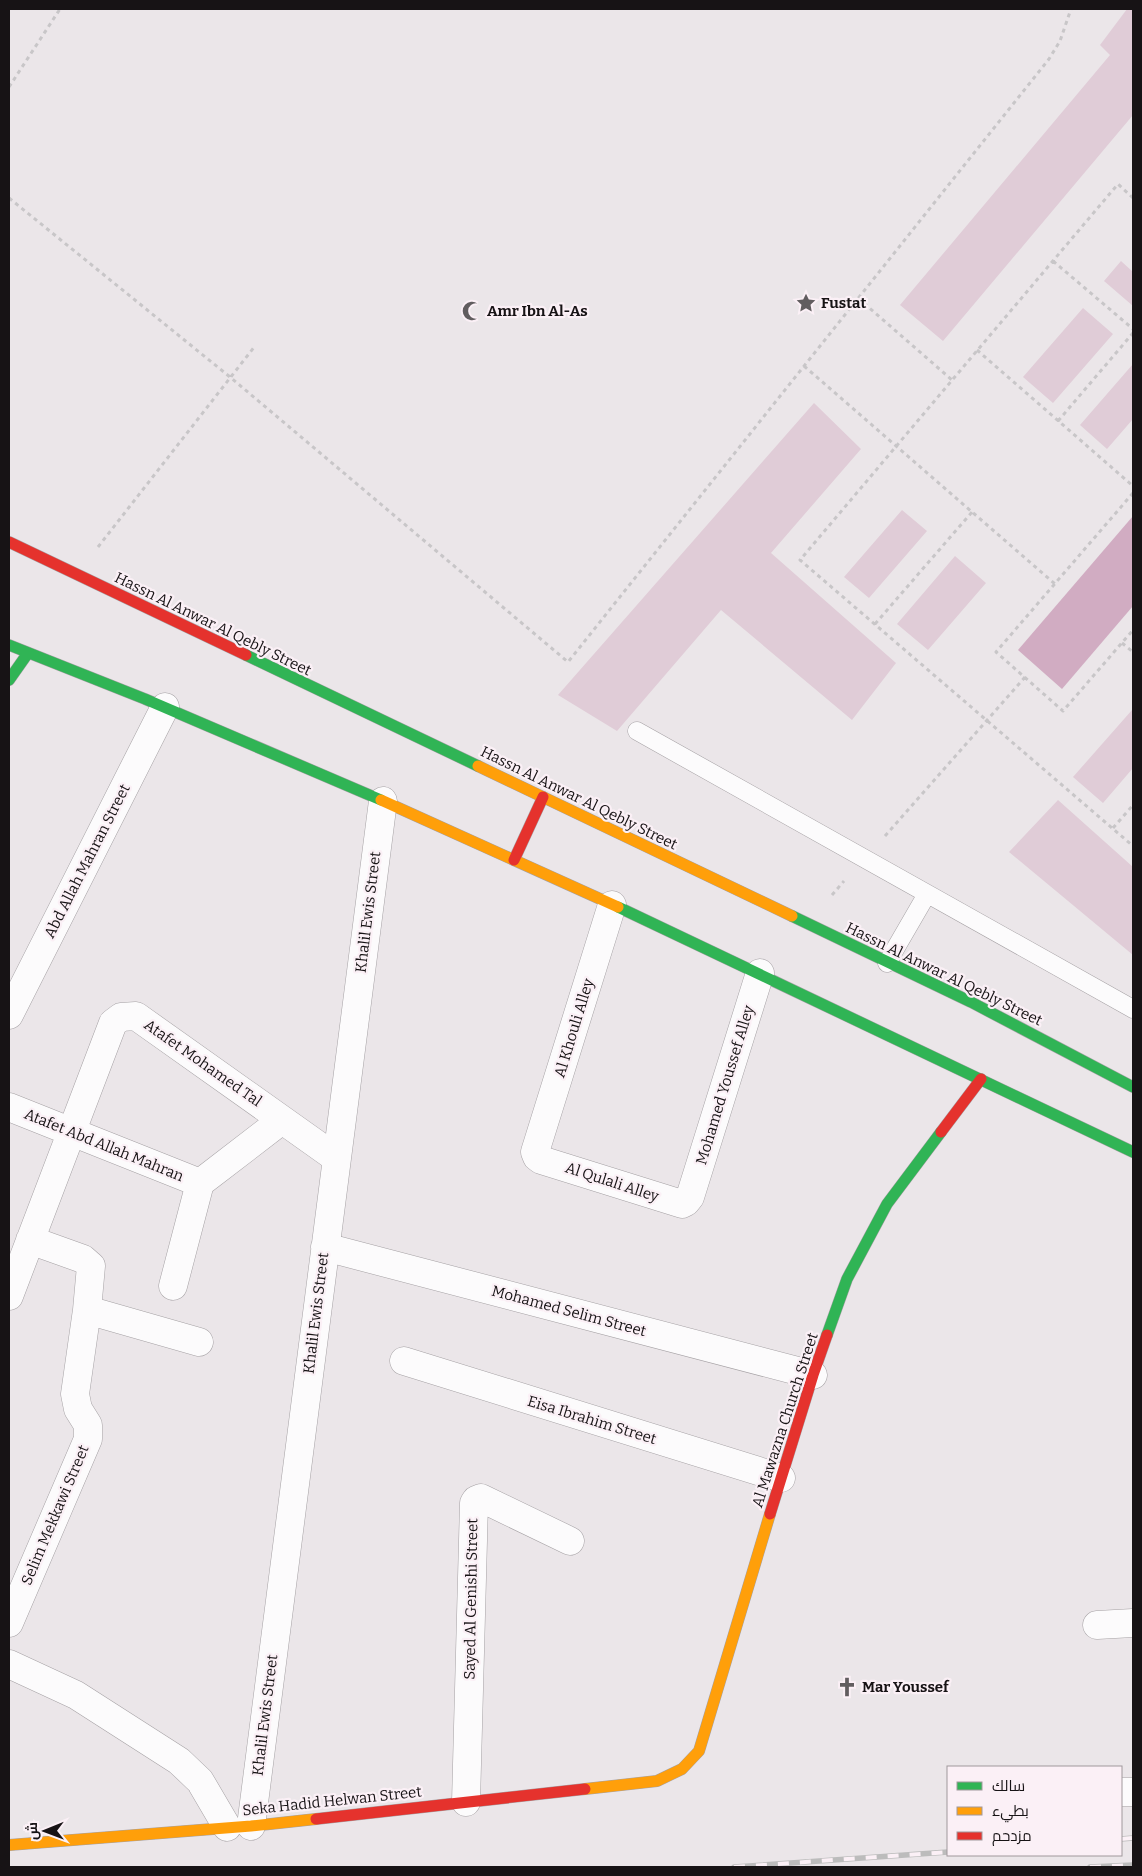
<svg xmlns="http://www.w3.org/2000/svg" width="1142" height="1876" viewBox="0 0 1142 1876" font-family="Bitter,Cairo,serif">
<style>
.green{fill:#e0ccd7}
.water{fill:#d1acc2}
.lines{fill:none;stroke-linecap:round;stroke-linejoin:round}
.lane-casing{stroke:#a5a1a4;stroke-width:19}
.street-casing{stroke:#a5a1a4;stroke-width:29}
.fast-casing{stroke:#a5a1a4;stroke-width:12}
.slow-casing{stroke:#a5a1a4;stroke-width:12}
.jam-casing{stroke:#a5a1a4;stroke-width:12}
.path{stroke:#c8c6c8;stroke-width:3;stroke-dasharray:4 4;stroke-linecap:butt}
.lane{stroke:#fcfbfc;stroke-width:18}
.street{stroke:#fcfbfc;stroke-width:28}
.fast{stroke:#30b455;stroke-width:11}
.slow{stroke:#ff9f0a;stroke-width:11}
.jam{stroke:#e5322d;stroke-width:11}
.rail-casing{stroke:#bcbcbc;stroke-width:5.5}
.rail{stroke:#fbf0f6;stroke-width:4;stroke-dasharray:11;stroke-linecap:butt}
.labels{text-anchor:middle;stroke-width:4.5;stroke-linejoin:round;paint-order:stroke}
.poi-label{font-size:15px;font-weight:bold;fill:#171315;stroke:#fbf0f6;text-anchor:start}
.street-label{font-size:15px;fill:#171315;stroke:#fbf0f6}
</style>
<rect width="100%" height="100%" fill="#ebe6e9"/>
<path class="green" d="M1127,9H1133V115L943,341L900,305L1110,55L1100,45Z
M1121,261L1133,272V306L1104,281Z
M1083,308L1113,334L1053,403L1023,377Z
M1133,364V419L1107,449L1080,425Z
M814,403L861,449L771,553L896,663L852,720L721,610L617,731L558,695Z
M902,510L927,531L869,598L844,577Z
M955,556L986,583L928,650L897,624Z
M1132,710L1133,711V768L1103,803L1073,777Z
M1058,800L1133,867V955L1009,852Z"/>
<path class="water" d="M1133,516V606L1062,689L1018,650Z"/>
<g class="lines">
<defs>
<path id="lane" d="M637,731C803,823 968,916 1133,1009
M887,963L927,894"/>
<path id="street" d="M612,905L535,1152L537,1157L541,1160L682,1204L686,1202L690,1197L760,973
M9,1015L165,707
M9,1107L200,1183
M325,1247L813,1375
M173,1286L200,1183L282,1120
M9,1296L113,1023L121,1017L136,1016L336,1158
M87,1310L199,1342
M404,1361L781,1478
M9,1623L88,1439V1425L78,1409L75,1394L87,1310L91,1266L83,1259L30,1240
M1097,1625L1133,1623
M9,1664L76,1695L179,1761L200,1781L227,1827
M1121,1792H1133
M466,1802L474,1503L476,1500L481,1498L570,1541
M251,1826L383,801"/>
<path id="fast" d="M9,645L145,699L381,800
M246,655L478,766
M9,680L28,653
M618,907L1133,1152
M792,916L971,1002L1133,1087
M827,1335L847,1279L887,1204L941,1132"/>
<path id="slow" d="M478,766L792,916
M381,800L618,907
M585,1789L657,1781L682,1769L699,1751L770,1514
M9,1845L251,1826L316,1819"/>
<path id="jam" d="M9,542L246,655
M514,860L543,797
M941,1132L981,1079
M770,1514L813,1375L827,1335
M316,1819L585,1789"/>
</defs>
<use href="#lane" class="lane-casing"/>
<use href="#street" class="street-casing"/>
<use href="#fast" class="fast-casing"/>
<use href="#slow" class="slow-casing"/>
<use href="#jam" class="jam-casing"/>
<path class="path" d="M9,87L60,9
M9,198L230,377L568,662L1049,59L1060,41L1071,9
M1133,198L1118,184L800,560L1133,846
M1053,261L1133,329
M858,298L952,380
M977,350L1133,486
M804,366L1055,584
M1058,421L1133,333
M1133,493L996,652L1063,711L1133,630
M98,547L255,346
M875,624L972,512
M1122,643L1133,652
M1113,828L1133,805
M885,836L1025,677
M832,895L844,881"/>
<use href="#lane" class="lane"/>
<use href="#street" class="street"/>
<use href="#fast" class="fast"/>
<use href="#slow" class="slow"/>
<use href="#jam" class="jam"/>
<defs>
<path id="rail" d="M1121,1839L1133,1838
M734,1867L948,1852
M1090,1867L1133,1865"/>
</defs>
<use href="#rail" class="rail-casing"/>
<use href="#rail" class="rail"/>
</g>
<defs>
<symbol id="sight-bare" viewBox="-9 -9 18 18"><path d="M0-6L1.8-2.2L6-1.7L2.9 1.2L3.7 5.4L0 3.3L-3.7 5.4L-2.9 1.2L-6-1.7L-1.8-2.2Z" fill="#615d5f" stroke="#fbf0f6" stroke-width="2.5" paint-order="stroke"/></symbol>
<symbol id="mosque-bare" viewBox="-9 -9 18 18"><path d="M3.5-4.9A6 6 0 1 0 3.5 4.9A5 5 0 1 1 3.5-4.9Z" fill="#615d5f" stroke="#fbf0f6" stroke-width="2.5" paint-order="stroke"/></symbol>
<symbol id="church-bare" viewBox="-9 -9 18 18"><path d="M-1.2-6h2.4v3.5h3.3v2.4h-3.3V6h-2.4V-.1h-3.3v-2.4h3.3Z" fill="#615d5f" stroke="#fbf0f6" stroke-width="2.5" paint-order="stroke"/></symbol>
</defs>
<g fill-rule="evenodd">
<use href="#sight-bare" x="792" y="289" width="28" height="28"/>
<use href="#mosque-bare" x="458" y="297" width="28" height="28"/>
<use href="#church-bare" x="833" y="1673" width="28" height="28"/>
</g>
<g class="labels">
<g class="poi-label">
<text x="821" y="308">Fustat</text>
<text x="487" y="316">Amr Ibn Al-As</text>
<text x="862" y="1692">Mar Youssef</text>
</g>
<g class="street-label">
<text transform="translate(213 624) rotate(26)" y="5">Hassn Al Anwar Al Qebly Street</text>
<text transform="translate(579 798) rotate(26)" y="5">Hassn Al Anwar Al Qebly Street</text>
<text transform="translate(87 861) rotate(-63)" y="5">Abd Allah Mahran Street</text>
<text transform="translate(368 912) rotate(-83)" y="5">Khalil Ewis Street</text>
<text transform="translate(944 974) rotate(26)" y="5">Hassn Al Anwar Al Qebly Street</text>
<text transform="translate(574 1028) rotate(-73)" y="5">Al Khouli Alley</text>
<text transform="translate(203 1063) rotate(35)" y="5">Atafet Mohamed Tal</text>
<text transform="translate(725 1085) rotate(-73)" y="5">Mohamed Youssef Alley</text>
<text transform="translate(104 1145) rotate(22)" y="5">Atafet Abd Allah Mahran</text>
<text transform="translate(612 1182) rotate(18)" y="5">Al Qulali Alley</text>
<text transform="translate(569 1311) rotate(15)" y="5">Mohamed Selim Street</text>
<text transform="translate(316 1313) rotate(-83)" y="5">Khalil Ewis Street</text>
<text transform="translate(592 1420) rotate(17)" y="5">Eisa Ibrahim Street</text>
<text transform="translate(785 1420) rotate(-72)" y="5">Al Mawazna Church Street</text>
<text transform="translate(55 1515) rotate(-67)" y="5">Selim Mekkawi Street</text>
<text transform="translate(471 1599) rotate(-89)" y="5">Sayed Al Genishi Street</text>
<text transform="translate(265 1715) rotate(-83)" y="5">Khalil Ewis Street</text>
<text transform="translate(332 1801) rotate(-6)" y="5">Seka Hadid Helwan Street</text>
</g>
</g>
<rect width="1142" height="1876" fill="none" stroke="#171315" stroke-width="20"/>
<rect x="947" y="1766" width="175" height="90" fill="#fbf0f6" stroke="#a0989c"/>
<rect x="957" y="1782" width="25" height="8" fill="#30b455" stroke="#a0989c"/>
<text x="992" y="1791" font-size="15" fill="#171315">سالك</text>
<rect x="957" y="1807" width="25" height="8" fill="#ff9f0a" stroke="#a0989c"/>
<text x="992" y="1816" font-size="15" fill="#171315">بطيء</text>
<rect x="957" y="1832" width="25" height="8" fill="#e5322d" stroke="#a0989c"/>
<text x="992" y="1841" font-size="15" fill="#171315">مزدحم</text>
<g transform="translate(45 1831) rotate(269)" stroke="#fbf0f6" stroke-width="4" paint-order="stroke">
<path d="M0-4L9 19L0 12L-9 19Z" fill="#171315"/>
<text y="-8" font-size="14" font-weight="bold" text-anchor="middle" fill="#171315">ش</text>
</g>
</svg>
